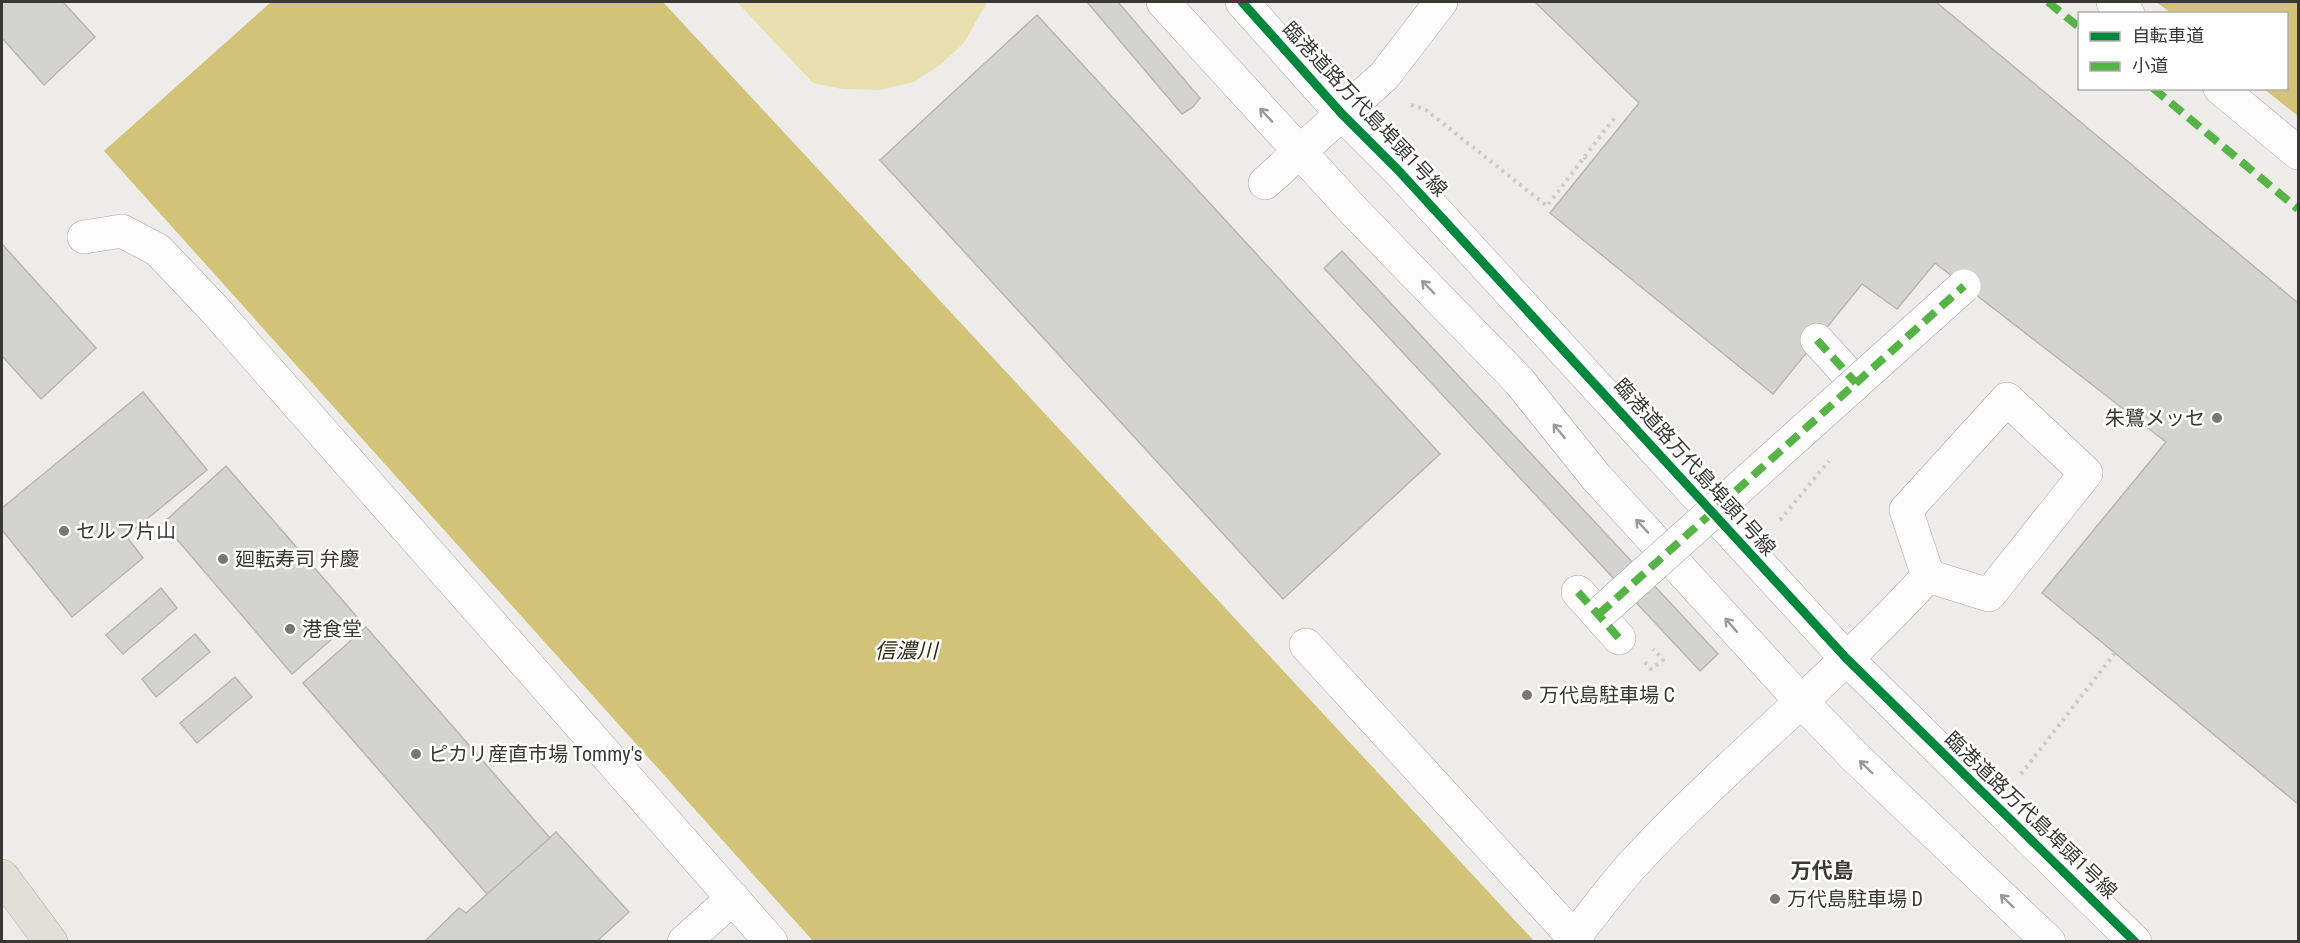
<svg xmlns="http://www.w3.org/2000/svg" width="2300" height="943" viewBox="0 0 2300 943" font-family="'Roboto Condensed','Noto Sans JP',sans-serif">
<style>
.green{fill:#eae0af}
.water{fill:#d2c378}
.building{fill:#d3d3d0;stroke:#b8b7b4;stroke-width:1.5}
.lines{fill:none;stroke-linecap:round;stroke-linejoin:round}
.minor-casing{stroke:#aaa9a6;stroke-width:34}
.highway-casing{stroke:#b5b2a6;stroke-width:34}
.path{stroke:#ccccca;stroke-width:4;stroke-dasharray:3 4.5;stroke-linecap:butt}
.minor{stroke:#fcfcfc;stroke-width:33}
.highway{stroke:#e2e0d6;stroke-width:33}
.minor-bridge-casing{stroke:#aaa9a6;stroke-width:34;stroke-linecap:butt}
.minor-bridge{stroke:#fcfcfc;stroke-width:33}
.quiet{stroke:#56b346;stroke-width:8;stroke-dasharray:15 8;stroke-linecap:butt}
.cycleway-casing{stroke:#fff;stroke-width:13}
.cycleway{stroke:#00873e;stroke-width:9}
.oneway{stroke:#9a9a98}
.poi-dot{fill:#777774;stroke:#fff;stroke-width:2}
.labels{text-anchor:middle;stroke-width:5;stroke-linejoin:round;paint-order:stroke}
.street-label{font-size:20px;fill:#383835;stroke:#fff}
.poi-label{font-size:20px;fill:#383835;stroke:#fff;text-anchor:start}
.water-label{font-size:21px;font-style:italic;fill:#2e2a18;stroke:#fff}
.neighbourhood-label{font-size:21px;font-weight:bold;fill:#3b3a35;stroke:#fff}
</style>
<rect width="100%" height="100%" fill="#edece8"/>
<path class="green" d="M737,2H987L964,43L940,65L914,82L880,90L842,89L813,83Z"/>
<path class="water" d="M271,2H663L1534,941H813L104,151Z
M2156,2H2298V116L2264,89L2286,88V14L2171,13Z"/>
<path class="building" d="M2,2H63L95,37L44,85L2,38Z
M1087,2H1118L1200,98L1193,107L1182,114Z
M1535,2H1936L2298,303V804L2042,593L2166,442L1935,263L1897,309L1862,284L1773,394L1550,213L1639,103Z
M1037,15L1440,454L1283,599L880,160Z
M2,244L96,348L41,399L2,356Z
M1342,251L1718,654L1700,671L1324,268Z
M143,392L207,470L126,536L143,558L72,617L2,530V508Z
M226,466L357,617L292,674L163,523Z
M161,588L177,608L123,654L106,635Z
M366,627L550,838L487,894L303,683Z
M195,634L210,652L156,697L142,679Z
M235,677L252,697L197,743L180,723Z
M556,832L629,912L596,942H424L459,908L466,913Z"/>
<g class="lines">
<defs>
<path id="minor" d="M1163,2L1353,210L1519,381L1596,477L1801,701L1854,756L2049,942
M1242,2L1342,114L1398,170L1846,658L2135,942
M2113,2L2128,14
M2220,88L2298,153
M1265,183L1384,76L1441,2
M84,237L122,231L158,250L214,309L771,942
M1817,340L1856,383
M2007,399L2086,473L1989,595L1928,576L1906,510Z
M1578,592L1619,638
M1306,645L1578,942
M1575,936C1595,911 1614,885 1635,862C1728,762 1836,677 1928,576
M684,942L733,898"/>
<path id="highway" d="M2,876L51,942"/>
</defs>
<use href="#minor" class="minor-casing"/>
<use href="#highway" class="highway-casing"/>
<path class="path" d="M1411,105L1426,110L1547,206L1615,117
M1584,157L1591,162
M1780,520L1829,461
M1645,662L1651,669L1663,660L1653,649
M2021,774L2115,653"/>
<use href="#minor" class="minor"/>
<use href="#highway" class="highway"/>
<defs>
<path id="minor-bridge" d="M1599,614L1964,286"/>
</defs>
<use href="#minor-bridge" class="minor-bridge-casing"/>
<use href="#minor-bridge" class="minor-bridge"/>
<path class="quiet" d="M2048,2L2080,28
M2153,88L2298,209
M1817,340L1856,383
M1578,592L1619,638
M1599,614L1964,286"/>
<defs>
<path id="cycleway" d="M1242,2L1342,114L1398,170L1846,658L2135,942"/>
</defs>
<use href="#cycleway" class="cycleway-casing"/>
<use href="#cycleway" class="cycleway"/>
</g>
<defs><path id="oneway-shaft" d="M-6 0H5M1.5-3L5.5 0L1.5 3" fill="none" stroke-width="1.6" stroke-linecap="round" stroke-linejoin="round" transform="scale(1.5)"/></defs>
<g class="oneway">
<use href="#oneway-shaft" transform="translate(1266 115) rotate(-133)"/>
<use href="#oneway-shaft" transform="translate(1428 287) rotate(-134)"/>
<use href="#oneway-shaft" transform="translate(1559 431) rotate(-129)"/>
<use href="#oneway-shaft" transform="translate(1642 526) rotate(-133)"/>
<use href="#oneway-shaft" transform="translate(1731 625) rotate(-131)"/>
<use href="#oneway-shaft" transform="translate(1866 767) rotate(-136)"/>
<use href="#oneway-shaft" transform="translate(2007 901) rotate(-136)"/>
</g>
<g class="poi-dot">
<circle cx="2217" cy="418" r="6"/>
<circle cx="64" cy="531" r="6"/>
<circle cx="223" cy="559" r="6"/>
<circle cx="290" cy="629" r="6"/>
<circle cx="1527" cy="695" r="6"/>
<circle cx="416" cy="754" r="6"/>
<circle cx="1775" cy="899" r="6"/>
</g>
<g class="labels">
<g class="street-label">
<text transform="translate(1365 109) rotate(47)" y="7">臨港道路万代島埠頭1号線</text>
<text transform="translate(1695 467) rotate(48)" y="7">臨港道路万代島埠頭1号線</text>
<text transform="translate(2031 815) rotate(44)" y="7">臨港道路万代島埠頭1号線</text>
</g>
<g class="poi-label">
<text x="2205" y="425" text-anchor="end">朱鷺メッセ</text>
<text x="76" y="538">セルフ片山</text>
<text x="235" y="566">廻転寿司 弁慶</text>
<text x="302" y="636">港食堂</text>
<text x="1539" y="702">万代島駐車場 C</text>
<text x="428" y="761">ピカリ産直市場 Tommy's</text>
<text x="1787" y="906">万代島駐車場 D</text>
</g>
<g class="water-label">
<text x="906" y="658">信濃川</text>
</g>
<g class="neighbourhood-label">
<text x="1822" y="878">万代島</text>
</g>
</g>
<rect width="2300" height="943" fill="none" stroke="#383835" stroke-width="6"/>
<rect x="2078" y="12" width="210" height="78" fill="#ffffff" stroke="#afafae" stroke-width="1.5"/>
<rect x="2090" y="32" width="30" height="9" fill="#00873e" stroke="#afafae" stroke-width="1.5"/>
<text x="2132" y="42" font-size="18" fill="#383835">自転車道</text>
<rect x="2090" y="62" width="30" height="9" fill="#56b346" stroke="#afafae" stroke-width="1.5"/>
<text x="2132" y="72" font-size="18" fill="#383835">小道</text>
</svg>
